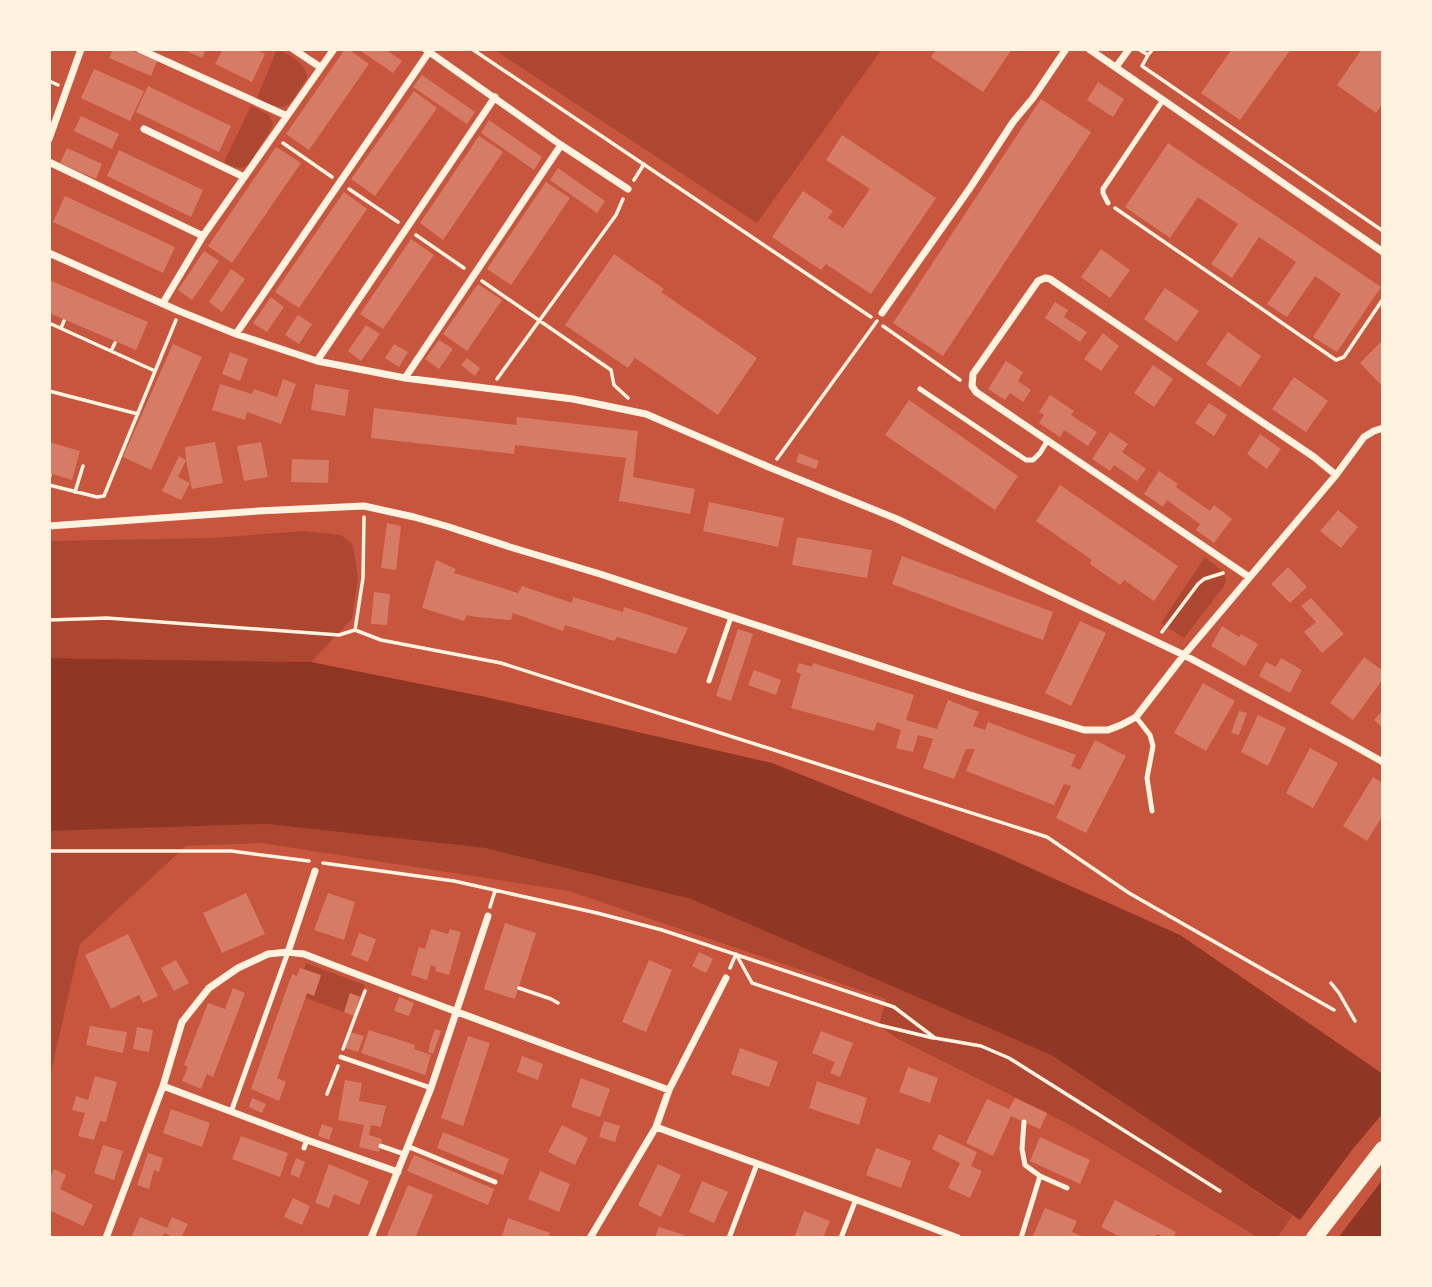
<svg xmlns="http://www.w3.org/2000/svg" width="1432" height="1287" viewBox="0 0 1432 1287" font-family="Helvetica,sans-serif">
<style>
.green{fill:#ae4732}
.water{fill:#8f3625}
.pier{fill:#c8553d}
.building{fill:#d67c66}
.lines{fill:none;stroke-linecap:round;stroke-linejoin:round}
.path{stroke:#fff3e0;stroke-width:3.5}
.service{stroke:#fff3e0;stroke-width:5}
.minor{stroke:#fff3e0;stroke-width:7}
.primary{stroke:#fff3e0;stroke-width:16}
</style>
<rect width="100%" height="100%" fill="#c8553d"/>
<path class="green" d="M277,49C289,54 307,64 307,78C288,105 291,116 257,98Z
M493,49H882L757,223Z
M251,106L268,114L273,123L272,127L249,164C241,171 232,167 224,162Z
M303,531L341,535L353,545L358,578L352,619L311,662L49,658V541L213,538Z
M1205,557L1221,570L1226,579L1224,586L1184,638L1161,623Z
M267,824L485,848L691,899L1053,1056L1292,1216L1277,1238H1259L1088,1135L1047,1113L896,1038L879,1025L886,999L569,891L261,843L186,846L80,944L49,1081V831Z
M306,963L365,985L360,997L350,993L344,1012L306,998L307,993L314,995L321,976L304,970Z"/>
<path class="water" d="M49,658L311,662L486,697L772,763L995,852L1180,935L1383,1074V1238H1327L1053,1056L691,899L485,848L267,824L49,831Z"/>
<path class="pier" d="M1383,1113V1179L1338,1238H1320L1297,1224L1352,1150Z"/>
<path class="building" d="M113,49H128L157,61L151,76L109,58Z
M182,49H206L202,58Z
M223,49H255L265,54L252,82L215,64Z
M345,49H348L369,64L309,150L286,134Z
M358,49H385L402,61L393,73Z
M937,49H1012L983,92L931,57Z
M1232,49H1291L1240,120L1201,93Z
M1362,49H1383V103L1376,113L1337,85Z
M94,69L144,91L130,121L81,98Z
M422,75L475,112L467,124L413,87Z
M1098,82L1124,99L1113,117L1087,100Z
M148,86L231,126L219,152L136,112Z
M414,91L437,108L375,196L351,179Z
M1041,99L1091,132L943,356L893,323Z
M81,116L119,134L112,149L74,131Z
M489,120L542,157L534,170L481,133Z
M842,135L936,198L871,294L826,264L821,270L772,237L803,191L833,211L828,218L843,228L870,189L826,160Z
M479,136L503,152L443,240L420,223Z
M1168,143L1381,287L1337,352L1313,337L1341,294L1315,276L1287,317L1267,304L1296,262L1259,237L1232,278L1211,264L1238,224L1198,197L1170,238L1125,207Z
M276,147L301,163L232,263L208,246Z
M67,148L102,164L96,179L60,163Z
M119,150L203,190L191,217L107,176Z
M558,168L605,201L597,213L550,180Z
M546,182L570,198L511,285L487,269Z
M344,192L367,209L299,308L275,292Z
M65,196L175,247L163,273L53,222Z
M411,239L434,255L383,329L360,314Z
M1101,249L1130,270L1110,298L1081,277Z
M204,251L219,261L192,300L178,290Z
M614,254L664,289L661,292L757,358L718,415L635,358L628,368L565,325Z
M231,269L245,279L222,312L209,302Z
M49,280L148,322L136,350L49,313Z
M478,284L502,300L467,351L443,334Z
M1165,288L1199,311L1177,342L1144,319Z
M271,297L284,307L267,332L253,323Z
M1055,302L1068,310L1064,317L1087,332L1080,342L1045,318Z
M298,315L312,324L299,344L285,335Z
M366,325L380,334L361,361L348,351Z
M1228,332L1261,356L1240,387L1206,364Z
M1103,333L1119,346L1101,371L1084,359Z
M439,340L453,349L439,369L425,359Z
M1383,340V387L1360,363Z
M173,344L202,357L151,470L123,457Z
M394,344L408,352L399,367L385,358Z
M230,352L248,359L240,381L222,374Z
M467,358L480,368L475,376L461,365Z
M1006,361L1023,372L1018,381L1031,390L1023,402L1010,393L1005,400L988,389Z
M1153,365L1173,379L1154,407L1134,393Z
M1294,377L1328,401L1306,432L1272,409Z
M283,379L296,384L281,424L247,412L245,420L212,410L220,384L252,394L254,389L277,397Z
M315,384L349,390L345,416L311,410Z
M1050,395L1074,411L1071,415L1097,432L1088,446L1064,430L1060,437L1039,423L1044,415L1039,412Z
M909,400L1018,476L995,510L885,435Z
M1209,403L1227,415L1214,436L1195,423Z
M374,408L517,425L516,417L638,431L633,477L695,489L690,514L619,501L626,458L515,445L514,454L371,438Z
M1110,432L1128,444L1122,452L1146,469L1137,481L1114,465L1110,471L1092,459Z
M1260,434L1281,449L1267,469L1247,454Z
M49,442L80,451L72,480L49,473Z
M215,442L223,483L192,489L186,460L178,477L190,483L181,500L162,491L179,456L186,460L185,447Z
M261,442L268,477L244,481L237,446Z
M799,453L819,461L816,469L796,462Z
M292,459L329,460L328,483L291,482Z
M1159,471L1178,484L1176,487L1210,511L1214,505L1232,519L1214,543L1196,530L1200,524L1167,500L1163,507L1144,494Z
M1060,485L1178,566L1154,601L1124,580L1120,585L1090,564L1092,560L1036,521Z
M709,502L784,518L778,547L703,531Z
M1338,510L1358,527L1341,548L1320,531Z
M387,523L401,526L396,570L381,568Z
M797,537L872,550L867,578L792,565Z
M902,556L1053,612L1043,640L892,584Z
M436,560L456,569L454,573L518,593L522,586L572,603L573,597L623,612L624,607L688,628L676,654L617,637L614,641L565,625L563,631L513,613L511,620L476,617L467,615L464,621L422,608Z
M1288,567L1307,587L1290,603L1271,584Z
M374,592L390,594L387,625L371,624Z
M1311,598L1344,634L1322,653L1304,632L1316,622L1301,606Z
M1080,621L1106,633L1071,706L1045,693Z
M1222,626L1239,637L1241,634L1258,644L1245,666L1211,646Z
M738,629L753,634L731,701L716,696Z
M1364,657L1383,671V679L1353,720L1330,703Z
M1281,658L1302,670L1290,693L1259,676L1266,662L1276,667Z
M799,663L812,667L813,663L914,695L906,720L937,729L948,700L979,712L973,726L985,730L988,722L1076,755L1071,766L1080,770L1095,740L1126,756L1086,833L1056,818L1071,786L1064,784L1054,805L966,771L975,749H966L954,779L923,768L933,739L918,735L913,752L896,748L901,730L877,722L874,731L791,708L801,674L796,672Z
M754,670L781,680L776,695L748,685Z
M1203,683L1235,701L1206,751L1174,733Z
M1383,710V728L1374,720Z
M1239,711L1247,713L1239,735L1231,733Z
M1258,715L1286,728L1268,766L1241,752Z
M1310,748L1338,763L1313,808L1286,793Z
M1373,777L1383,783V815L1367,841L1343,826Z
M246,893L265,934L222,953L203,913Z
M328,893L355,902L344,940L314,930Z
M505,923L536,933L515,999L484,989Z
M431,929L448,934L450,929L461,932L449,975L435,971L436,967L431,965L427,980L411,975L419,947L425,949Z
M359,933L376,939L368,962L351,955Z
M128,934L158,996L143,1003L139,995L111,1009L85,955Z
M699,952L713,959L706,973L692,966Z
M176,960L189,983L174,991L161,968Z
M649,960L672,970L646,1032L622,1022Z
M300,968L321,975L314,996L307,993L277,1078L286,1082L279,1101L251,1089L292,974L297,976Z
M233,988L245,993L213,1077L207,1074L201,1089L182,1081L188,1067L184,1065L208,1003L225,1009Z
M350,993L360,997L354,1016L344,1012Z
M399,997L414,1003L409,1016L394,1011Z
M90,1026L127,1032L123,1053L86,1045Z
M137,1027L153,1030L149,1052L133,1049Z
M435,1029L441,1031L433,1054L428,1052L430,1046H429Z
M369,1030L415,1045L414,1049L431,1055L425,1075L361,1053Z
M821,1031L853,1043L840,1077L830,1073L835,1062L812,1053Z
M350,1032L364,1036L358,1052L345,1048Z
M468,1036L490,1043L463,1126L441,1118Z
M740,1048L778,1062L769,1087L731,1074Z
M522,1056L543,1064L538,1080L517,1072Z
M908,1067L938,1078L930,1103L899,1092Z
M95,1076L117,1082L106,1122L100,1121L94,1140L78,1136L85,1113L72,1110L76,1096L88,1100Z
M581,1078L610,1089L600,1117L571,1107Z
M345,1080L362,1083L359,1101L386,1106L381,1127L371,1125L369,1135L382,1139L379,1152L359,1147L364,1125L338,1120Z
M817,1081L867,1098L859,1125L809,1108Z
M252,1098L266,1104L262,1113L249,1107Z
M1015,1098L1047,1113L1040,1129L1011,1116L993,1156L966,1143L987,1099L1009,1109Z
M171,1109L210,1123L202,1147L163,1133Z
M604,1121L620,1126L615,1142L599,1137Z
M322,1124L333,1128L329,1140L318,1136Z
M562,1125L588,1138L575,1165L548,1152Z
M443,1132L509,1159L503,1175L437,1148Z
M939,1134L977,1152L971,1166L982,1171L970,1198L948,1188L960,1163L932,1149Z
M241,1136L288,1153L280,1177L232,1159Z
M1040,1137L1090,1160L1080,1184L1030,1161Z
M103,1145L123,1151L114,1180L94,1173Z
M876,1148L911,1161L901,1188L866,1175Z
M148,1153L163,1158L159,1172L154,1170L149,1189L137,1185Z
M414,1155L494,1189L488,1205L407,1171Z
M296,1158L305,1162L299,1178L290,1174Z
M329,1164L369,1181L359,1205L334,1194L329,1208L315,1203Z
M658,1164L681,1175L661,1217L638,1205Z
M54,1169L66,1175L60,1189L93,1205L83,1226L49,1210V1190L51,1185L49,1184V1181Z
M540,1171L570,1184L559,1212L528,1199Z
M702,1181L728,1192L714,1223L689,1212Z
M408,1185L433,1195L415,1238H386Z
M293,1198L310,1206L302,1225L284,1217Z
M1115,1200L1176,1232L1173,1238H1165L1157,1234L1154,1238H1122L1101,1227Z
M1045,1208L1077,1221L1072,1232L1087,1238H1032Z
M804,1211L830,1221L823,1238H794Z
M140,1217L167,1228L172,1217L188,1224L181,1238H176L164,1233L162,1238H131Z
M508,1218L550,1233L549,1238H501Z
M659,1227L684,1235L683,1238H655Z"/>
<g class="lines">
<path class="path" d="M472,49L871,317
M1140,50L1148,55L1153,49
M1148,55L1142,66L1383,231
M49,81L58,85
M283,143L332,177
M634,180L644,164
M349,189L398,222
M1115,208L1336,360L1344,357L1383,299
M416,235L464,268
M482,281L611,370L614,385L628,398
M49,323L155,371
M883,326L960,380
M61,328L64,321
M111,351L115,343
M497,379L616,215L623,199
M49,391L138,414
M777,459L877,321
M49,477L50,475
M49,485L97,497L104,496L176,320
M75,492L83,466
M49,620L107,618L339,635L355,630
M355,630L381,640L501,663L1047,837L1129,893L1334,1010
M355,630L363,578L364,517
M1162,632L1198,584L1204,579L1223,573
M49,851H231L309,861
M323,863L454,881L597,913L662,930L894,1007L935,1038L981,1046L1009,1058L1220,1191
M490,907L495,891
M736,954L752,983L879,1025L933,1038
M730,968L736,954
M1331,983L1339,993L1355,1021
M519,988L551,999L558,1003
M343,1049L365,991
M327,1094L338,1066"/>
<path class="service" d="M1108,203L1103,193V189L1163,100
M920,389L1026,460H1033L1040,453L1048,440
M709,681L731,617
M1136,717L1150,735L1153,746L1147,778L1152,811
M341,1057L431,1088
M231,1112L288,952
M381,1146L404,1154
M407,1146L495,1182
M304,1148L307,1140
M1040,1176L1067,1188
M729,1238L757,1164
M841,1238L856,1199
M1021,1238L1040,1176L1025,1165L1022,1149L1024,1122"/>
<path class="minor" d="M139,49L287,116
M293,49L320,67
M425,49L561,145L628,189
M1089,49L1383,252
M1116,67L1129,49
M144,129L244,177
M49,139L81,49
M49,162L203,236
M49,253L179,311L236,334L317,361L405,378L573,399L646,414L771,468L897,519L1184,655L1349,743L1383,762
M163,303L203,236L334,49
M882,313L970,188L1013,122L1033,98L1066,49
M236,334L429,52
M317,361L495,97
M405,378L561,145
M49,526L258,511L364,506L414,517L446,526L510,547L600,574L970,695L1084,730H1108L1121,725L1136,717L1184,655L1336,475L1364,437L1374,431L1383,428
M1249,577L976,392L972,386L973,374L1038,281L1045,278L1050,279L1314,457L1336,475
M288,952L315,871
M163,1086L307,1140L398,1172
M656,1127C757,1164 858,1199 958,1238
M106,1238L163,1086L182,1022L209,988L238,968L268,954L288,952L304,954C425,1001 547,1045 669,1090
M371,1238L431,1088L488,916
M590,1238L656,1127L669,1090L726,978"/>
<path class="primary" d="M1314,1238L1383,1149"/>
</g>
<rect width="1432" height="1287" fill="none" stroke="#fff3e0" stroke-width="102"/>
</svg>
